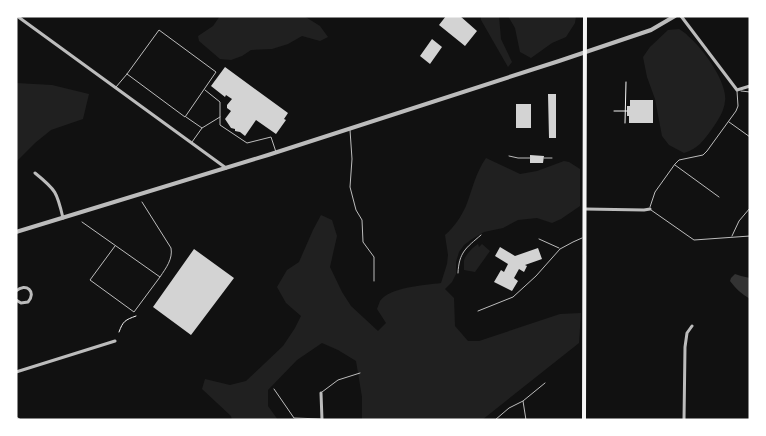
<svg xmlns="http://www.w3.org/2000/svg" width="766" height="436" viewBox="0 0 766 436" font-family="'IBM Plex Sans',sans-serif">
<style>
.green{fill:#202020}
.water{fill:#333}
.building{fill:#d3d3d3}
.lines{fill:none;stroke-linecap:round;stroke-linejoin:round}
.path{stroke:#f5f5f5;stroke-width:1}
.service{stroke:#bcbcbc;stroke-width:1}
.minor{stroke:#bcbcbc;stroke-width:3}
.tertiary{stroke:#bcbcbc;stroke-width:4}
.secondary{stroke:#f5f5f5;stroke-width:4}
</style>
<rect width="100%" height="100%" fill="#111"/>
<path class="green" d="M220,16H304L320,26L328,37L320,41L302,36L288,44L272,49L251,50L242,56L231,60L220,59L199,41L198,36L213,26Z
M481,16H499L501,39L512,62L508,67L481,20Z
M508,16H576L575,23L566,37L552,43L531,58L520,52L515,28Z
M679,29C682,31 686,33 688,36C702,47 728,83 725,101C724,112 718,120 712,129C704,140 698,149 684,153L669,145L662,136L655,99L647,77L643,57L650,47L668,30Z
M16,83L52,85L89,94L83,119L51,130L35,143L16,162Z
M486,158L520,174L537,171L564,161L569,162L580,169V206L561,219L552,223L537,218L518,220L503,228L484,232L472,239L464,245L459,252L456,262V274L452,282L445,289L454,298L455,326L468,341H479L560,314L581,313L579,343L482,420H362V397L356,361L338,350L322,343L297,360L268,390V406L278,420H232L231,416L202,389L205,379L230,385L246,381L283,346L295,328L301,316L286,303L277,287L287,270L299,262L313,230L321,215L332,220L337,236L330,267L342,292L351,306L378,331L386,323L377,309C378,306 379,304 380,301C390,287 425,285 441,283L447,264L448,255L445,235C454,227 461,217 466,206C472,190 476,172 486,158Z
M478,244L479,247L482,244L490,251L475,272L464,270C464,267 464,264 464,261C465,255 473,247 478,244Z"/>
<path class="water" d="M735,274L741,276L750,278V299C742,294 736,289 730,281L731,278Z"/>
<path class="building" d="M446,16H460L477,31L465,46L439,25Z
M432,39L442,47L430,64L420,56Z
M225,67L288,113L284,119L286,120L276,134L256,120L245,136L240,132L235,131V129L231,128L225,119L231,111L227,108V105L232,99L226,95L225,97L211,86Z
M548,94H556V138H549Z
M630,100H653V123H629V116H627V106H630Z
M516,104H531V128H516Z
M530,155L544,156L543,163H530Z
M500,247L515,256L538,248L542,259L525,265L527,266L524,272L519,269L514,278L518,281L512,291L494,282L501,270L504,272L508,264L495,256Z
M194,249L234,278L191,335L153,307Z"/>
<g class="lines">
<path class="path" d="M614,111H627
M625,123L626,82
M119,332C123,321 125,320 136,316"/>
<path class="service" d="M116,87L127,74L159,30L216,72L185,117L127,74
M205,90L220,102V125L247,143L271,137L276,152
M741,91L750,92
M186,117L202,128L192,142
M729,122L750,137
M202,128L220,117
M350,130L352,159L350,187L356,210L362,220L363,242L374,257V281
M509,156L518,158H530
M544,158H552
M675,165L719,197
M650,207L655,192L675,164L679,160L703,155L707,151L736,111L738,106L737,91
M651,210L694,240L750,236
M82,222L160,277C166,268 173,259 171,248L142,202
M732,236L739,221L750,208
M539,239L559,248
M115,246L90,280L134,312L160,277
M458,273C459,252 466,248 481,235
M478,311L513,297L536,276L560,249L573,242L582,238
M274,389L294,418L321,419
M322,392L338,380L360,373
M523,401L545,383
M495,420L509,408L523,401L526,420"/>
<path class="minor" d="M17,16L226,168
M681,16L737,90L750,86
M35,173C56,190 57,192 63,218
M585,209L644,210L650,209
M16,291C26,282 37,292 28,302L21,303L16,300
M16,372L115,341
M321,393L322,420
M16,418L19,420
M684,420L685,347L687,333L692,326"/>
<path class="tertiary" d="M16,232L268,155L559,61L651,30L675,16"/>
<path class="secondary" d="M584,420L585,16"/>
</g>
<rect width="766" height="436" fill="none" stroke="#ffffff" stroke-width="35"/>
</svg>
